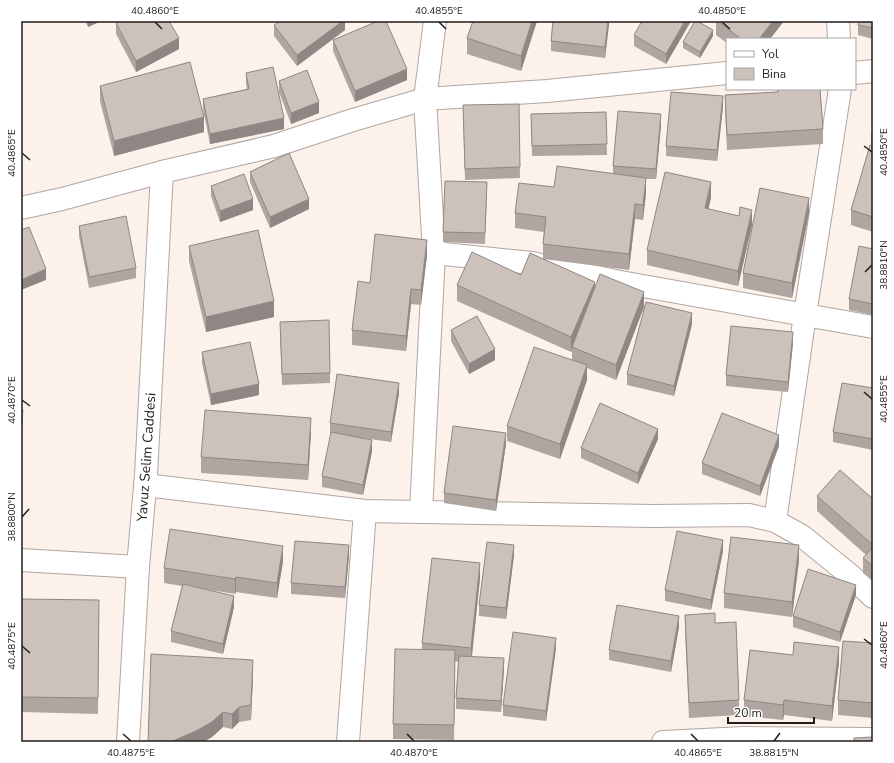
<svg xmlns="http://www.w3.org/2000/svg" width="894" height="763" viewBox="0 0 894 763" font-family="'Nunito Sans',sans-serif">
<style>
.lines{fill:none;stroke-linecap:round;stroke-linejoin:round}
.street-casing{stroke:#b1a6a0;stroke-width:24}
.secondary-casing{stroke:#b1a6a0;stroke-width:24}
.street{stroke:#fff;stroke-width:22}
.secondary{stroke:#fff;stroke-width:22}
.wall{fill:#afa6a1}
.shaded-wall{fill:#8f8783}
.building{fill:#ccc1bb;stroke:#8f8783}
.ticks{fill:none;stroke:#211d1a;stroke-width:1.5}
.labels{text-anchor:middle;stroke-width:3;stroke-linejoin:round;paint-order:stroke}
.street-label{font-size:14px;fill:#211d1a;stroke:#fff}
.neatline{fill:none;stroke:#211d1a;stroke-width:1.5}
.ticks-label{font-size:10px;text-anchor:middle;fill:#211d1a}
</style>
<rect width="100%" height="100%" fill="#fdf1eb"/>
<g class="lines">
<defs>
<path id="street" d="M838,21L839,39
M855,73L873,71
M21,208L62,199L162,172L274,146L353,120L425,99L547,91L727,73
M434,253L532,263L615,281L873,327
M145,485L365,511L652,516L749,515L775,521L802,536L850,575L873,597
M421,512L434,253L425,99L435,21
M775,521L805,315L840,89
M21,560L138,567
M348,742L365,511
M663,742L744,738L873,739"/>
<path id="secondary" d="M128,742L138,567L146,475L162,172"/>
</defs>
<use href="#street" class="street-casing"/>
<use href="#secondary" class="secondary-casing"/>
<use href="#street" class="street"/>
<use href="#secondary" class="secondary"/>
</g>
<path class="wall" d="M85,21H101L88,27Z
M345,21V30L297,66L274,36V25Z
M473,21H537L521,71L467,54V38Z
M609,21L605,58L551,51V41Z
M691,21L666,64L634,46V35Z
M716,21H784L770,39H727V43L716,35Z
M873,21V39L858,35V25Z
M116,23L179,49L136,72L116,34Z
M713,36L700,58L683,48V42Z
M333,40L407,80L355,102L333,51Z
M246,73L284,129L210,144L203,109V99L247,89L246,84Z
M279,81L319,113L291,124L279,92Z
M100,86L204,132L114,156L100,101Z
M777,89H820L823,129V144L727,150L725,110V95L777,92Z
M519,104L520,178L465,180L463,116Z
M723,107L717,161L666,156V146Z
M606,112L607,155L532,156L531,114Z
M661,125L656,179H646V193L643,220L635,219L629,270L543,259V244L544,232L515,228V213L554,187L613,174V166Z
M873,129V145H871V134Z
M873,146V232L851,225V210Z
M250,172L309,209L270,228L250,182Z
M211,186L253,210L220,222L211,196Z
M487,192L485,244L443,242V232Z
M711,198L708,209L752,225L738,286L647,265V250Z
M809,213L792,298L743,288V273Z
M79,226L136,268V278L89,288L79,236Z
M189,246L274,317L206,332L189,261Z
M873,249V315L849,310V299Z
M427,255L421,305L411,304L406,351L352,345V330L370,283Z
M521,275L595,287L644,307L616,380L587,368V380L560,459L507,441V426L572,360V351L571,352L457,301V285Z
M692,324L674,396L627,385V374Z
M451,330L495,360L469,374L451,341Z
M280,332L330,373V383L282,385Z
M793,343L788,392L726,386V375Z
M202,352L259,395L211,405L202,363Z
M873,388V450L833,442V432Z
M399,393L391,442L363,438L372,451L363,495L322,487V476L331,434L330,433V423Z
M311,433L308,480L201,473V457Z
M658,439L638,484L581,458V448Z
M506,444L496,511L444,503V493Z
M779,446L760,496L702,474V463Z
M817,496L873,499V581L863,573V558L866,555L817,511Z
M723,551L711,610L665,601V590Z
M514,555L506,619L479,616V605Z
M349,556L345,598L291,594V583Z
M799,560L792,617L724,608V593Z
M283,561L277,598L236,592L235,594L204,589L234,607L223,654L171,642V631L182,586L164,583V568Z
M480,578L472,657L504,669L501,712L456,709V698L458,662L455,661L454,740L393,739V724L422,649V643Z
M856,595L840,642L793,627V616Z
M21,599L99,616L98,714L21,712Z
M685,615L715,623L739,700V715L689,718L685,630Z
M679,627L671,672L609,660V650Z
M873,643V718L838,715V700Z
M556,648L546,721L503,716V705Z
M839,662L832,721L784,715L783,720L744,716V700Z
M253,675L251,720L239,722L232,729L223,727L212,737L203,742H148Z"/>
<path class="shaded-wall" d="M88,21H101L88,27Z
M343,21H345V30L297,66V55Z
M532,21H537L521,71V56Z
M608,21H609V25L605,58V47Z
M685,21H691L666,64V54Z
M773,21H784L770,39H759Z
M713,30V36L700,58V52Z
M179,38V49L136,72V61Z
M407,69V80L355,102V91Z
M723,96V107L717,161V150Z
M319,102V113L291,124V113Z
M661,114V125L656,179V169Z
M204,117V132L114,156V141Z
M284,118V129L210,144V134Z
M646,178V193L643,220V205Z
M711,182V198L705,223V208Z
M809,198V213L792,298V283Z
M253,199V210L220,222V211Z
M309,199V209L270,228V217Z
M635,204V219L629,270V254Z
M752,210V225L738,286V271Z
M427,240V255L421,305V290Z
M46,269V280L21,290V280Z
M595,282V298L572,347L571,352V337Z
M411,289V304L406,351V336Z
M644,292V307L616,380V365Z
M274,301V317L206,332V317Z
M692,313V324L674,396V386Z
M793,332V343L788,392V382Z
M495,349V360L469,374V364Z
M587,365V380L560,459V444Z
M399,383V393L391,442V432Z
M259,384V395L211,405V394Z
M23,410V420L21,437V426Z
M311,418V433L308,480V465Z
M658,429V439L638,484V473Z
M506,433V444L496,511V500Z
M779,435V446L760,496V486Z
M372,440V451L363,495V485Z
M723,540V551L711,610V600Z
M349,545V556L345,598V587Z
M514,545V555L506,619V608Z
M799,545V560L792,617V602Z
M283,546V561L277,598V583Z
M480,563V578L471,663V648Z
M236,577V592L235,594V579Z
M856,585V595L840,642V632Z
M234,596V607L223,654V644Z
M679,616V627L671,672V661Z
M556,638V648L546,721V711Z
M839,647V662L832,721V706Z
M504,658V669L501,712V701Z
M253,660V675L251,720V705Z
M784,700V715L783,720V705Z
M239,707V722L232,729V714Z
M223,712V727L212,737L203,742H173V741Z"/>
<path class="building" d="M120,21H169L179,38L136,61L116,23Z
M280,21H343L297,55L274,25Z
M378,21H386L407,69L355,91L333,40Z
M473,21H532L521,56L467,38Z
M553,21H608L605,47L551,41Z
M642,21H685L666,54L634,35Z
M695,21H697L713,30L700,52L683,42Z
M718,21H773L759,39H741Z
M859,21H873V28L858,25Z
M190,62L204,117L114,141L100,86Z
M273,67L284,118L210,134L203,99L249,89L246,73Z
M307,70L319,102L291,113L279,81Z
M778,89H820L823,129L727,135L725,95L778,92Z
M671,92L723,96L717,150L666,146Z
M519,104L520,167L465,169L463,105Z
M618,111L661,114L656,169L613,166Z
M606,112L607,144L532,146L531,114Z
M870,145L873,146V217L851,210Z
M289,153L309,199L270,217L250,172Z
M557,166L646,178L643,205L635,204L629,254L543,244L546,217L515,213L519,183L554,187Z
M665,172L711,182L705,208L739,216L740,207L752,210L738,271L647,250Z
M244,174L253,199L220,211L211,186Z
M445,181L487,182L485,233L443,232Z
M760,188L809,198L792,283L743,273Z
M126,216L136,268L89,277L79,226Z
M29,227L46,269L21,280V230Z
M258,230L274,301L206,317L189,246Z
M375,234L427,240L421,290L411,289L406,336L352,330L358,281L370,283Z
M859,246L873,249V304L849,299Z
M472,252L521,275L530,253L595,282L571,337L457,285Z
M600,274L644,292L616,365L572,347Z
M646,302L692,313L674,386L627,374Z
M477,316L495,349L469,364L451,330Z
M329,320L330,373L282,374L280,322Z
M731,326L793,332L788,382L726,375Z
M250,342L259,384L211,394L202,352Z
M534,347L587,365L560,444L507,426Z
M337,374L399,383L391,432L330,423Z
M842,383L873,388V439L833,432Z
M600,403L658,429L638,473L581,448Z
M21,409L23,410L21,426Z
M205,410L311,418L308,465L201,457Z
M722,413L779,435L760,486L702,463Z
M453,426L506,433L496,500L444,493Z
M331,432L372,440L363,485L322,476Z
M840,470L873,499V545L817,496Z
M170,529L283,546L277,583L236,577L235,579L164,568Z
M677,531L723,540L711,600L665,590Z
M731,537L799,545L792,602L724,593Z
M295,541L349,545L345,587L291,583Z
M487,542L514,545L506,608L479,605Z
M873,547V566L863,558Z
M432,558L480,563L471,648L422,643Z
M808,569L856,585L840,632L793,616Z
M183,584L234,596L223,644L171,631Z
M21,599L99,600L98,698L21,697Z
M617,605L679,616L671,661L609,650Z
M715,613V623L736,622L739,700L689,703L685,615Z
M513,632L556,638L546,711L503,705Z
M843,641L873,643V703L838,700Z
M794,642L839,647L832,706L784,700L783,705L744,700L750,650L793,655Z
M395,649L455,650L454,725L393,724Z
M151,654L253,660L251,705L239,707L232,714L223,712L212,722L196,731L173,741L164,742H148Z
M459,656L504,658L501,701L456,698Z
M873,737V742H854V738Z
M757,741H778V742H757Z"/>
<path class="ticks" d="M155,22L162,29M439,22L446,29M722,22L730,29M864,146L872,152M22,153L30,160M865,272L872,265M864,392L872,399M22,400L30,406M22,517L29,509M864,639L872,645M22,646L30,653M123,734L131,741M407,734L414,741M691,734L698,741M774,741L780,733"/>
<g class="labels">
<g class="street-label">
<text transform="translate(146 457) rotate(-86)" y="5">Yavuz Selim Caddesi</text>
</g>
</g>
<rect width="894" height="763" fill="none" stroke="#ffffff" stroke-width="44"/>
<rect x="726" y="38" width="130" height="52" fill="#ffffff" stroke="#a6a5a3"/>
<rect x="734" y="51" width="20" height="6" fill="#ffffff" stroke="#a6a5a3"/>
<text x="762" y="58" font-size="12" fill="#211d1a">Yol</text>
<rect x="734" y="68" width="20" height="12" fill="#ccc1bb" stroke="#a6a5a3"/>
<text x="762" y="78" font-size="12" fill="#211d1a">Bina</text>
<path d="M728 717v6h86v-6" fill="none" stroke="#211d1a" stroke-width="2"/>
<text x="734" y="717" font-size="12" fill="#211d1a" stroke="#ffffff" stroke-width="3" paint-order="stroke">20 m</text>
<rect x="22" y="22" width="850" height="719" class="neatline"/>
<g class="ticks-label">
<text x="155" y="14">40.4860°E</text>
<text x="439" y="14">40.4855°E</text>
<text x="722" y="14">40.4850°E</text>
<text transform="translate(883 152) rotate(-90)" y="4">40.4850°E</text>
<text transform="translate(11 153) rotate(-90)" y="4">40.4865°E</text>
<text transform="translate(883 265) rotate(-90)" y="4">38.8810°N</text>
<text transform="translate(883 399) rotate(-90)" y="4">40.4855°E</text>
<text transform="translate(11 400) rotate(-90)" y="4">40.4870°E</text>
<text transform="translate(11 517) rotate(-90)" y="4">38.8800°N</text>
<text transform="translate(883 645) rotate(-90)" y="4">40.4860°E</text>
<text transform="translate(11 646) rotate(-90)" y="4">40.4875°E</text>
<text x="131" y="756">40.4875°E</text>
<text x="414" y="756">40.4870°E</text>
<text x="698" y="756">40.4865°E</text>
<text x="774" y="756">38.8815°N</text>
</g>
</svg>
